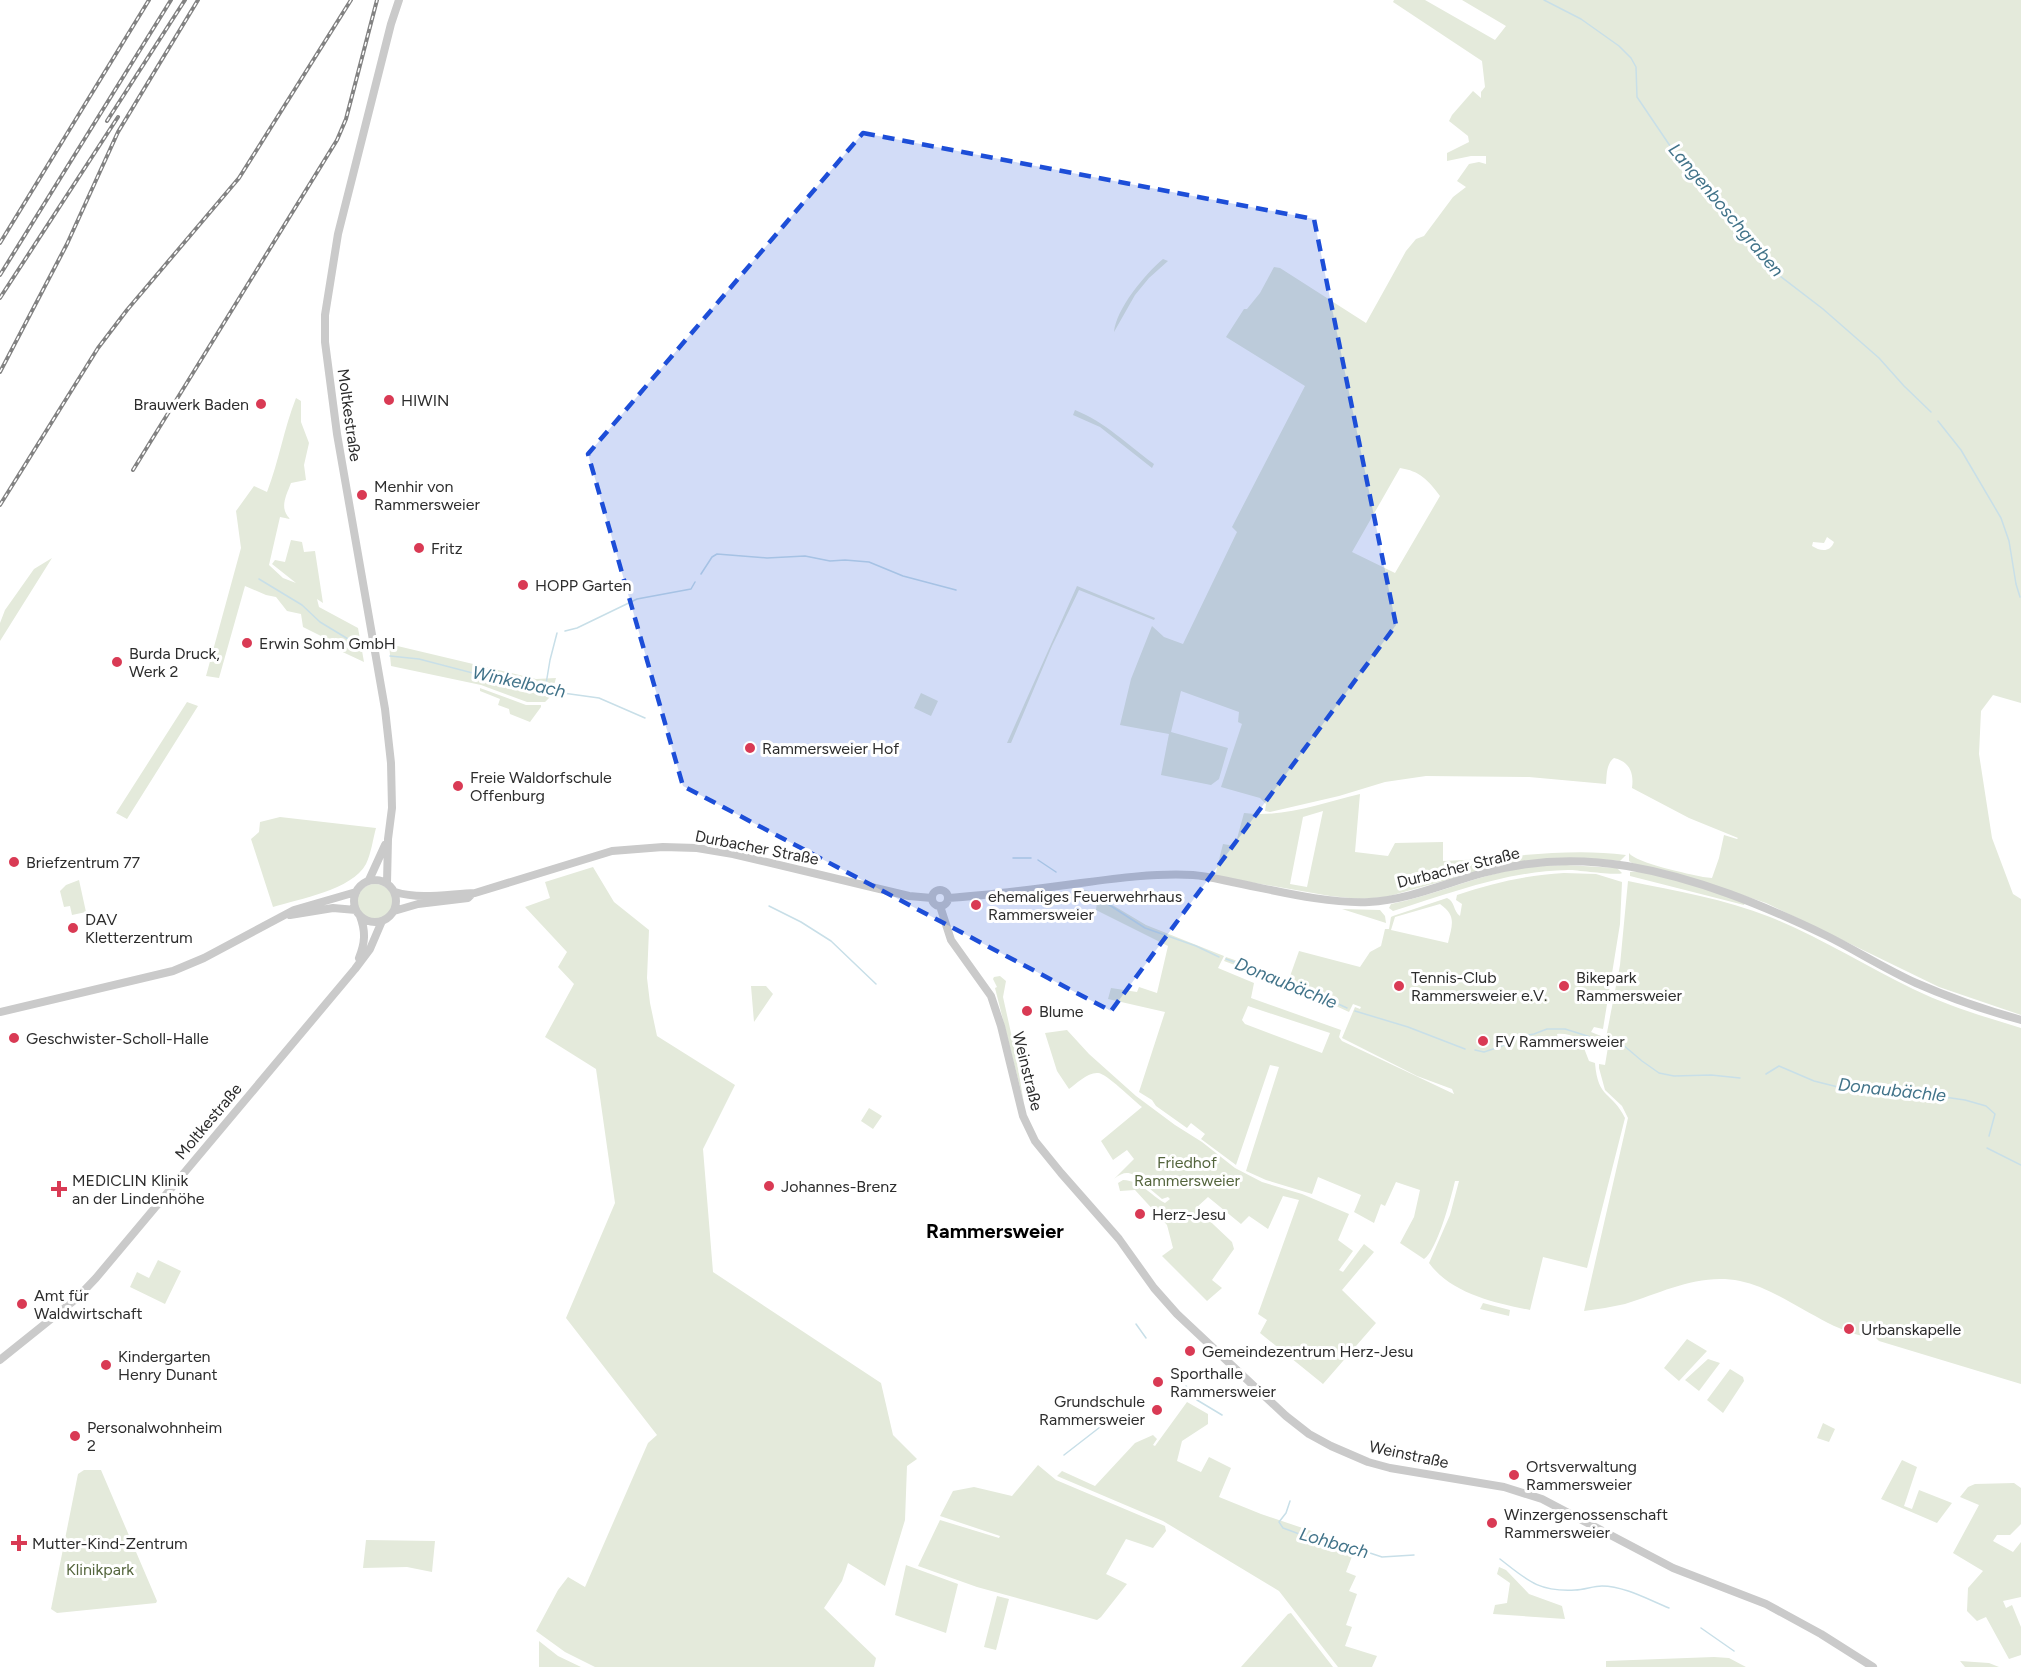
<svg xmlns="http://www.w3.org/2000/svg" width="2021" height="1667" viewBox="0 0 2021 1667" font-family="Figtree,sans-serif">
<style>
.green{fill:#e4eadb;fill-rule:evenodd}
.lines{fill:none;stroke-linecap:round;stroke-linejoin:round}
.stream{stroke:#c8dfe8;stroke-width:1.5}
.minor{stroke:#cacaca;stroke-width:8}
.rail-casing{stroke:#828282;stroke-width:4}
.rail{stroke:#fff;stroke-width:1.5;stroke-dasharray:4.5;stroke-linecap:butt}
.marked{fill:#1d4ed8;fill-opacity:0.2;stroke:#1d4ed8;stroke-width:4.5;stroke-dasharray:12 8;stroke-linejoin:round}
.poi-dot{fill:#d93a54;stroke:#fff;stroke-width:2}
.labels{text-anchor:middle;stroke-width:6;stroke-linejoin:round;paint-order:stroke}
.poi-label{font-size:16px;fill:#2d2d2d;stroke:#fff;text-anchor:start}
.street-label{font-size:16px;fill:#2d2d2d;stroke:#fff}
.park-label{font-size:16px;fill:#54653d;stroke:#fff}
.water-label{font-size:18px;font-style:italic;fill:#417389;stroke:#fff}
.quarter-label{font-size:20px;font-weight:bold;fill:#000;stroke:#fff}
</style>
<rect width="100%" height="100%" fill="#fff"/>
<path class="green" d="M1394,0H1425L1495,40L1506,26L1462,0H2021V703L1993,695L1981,711L1979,754L1992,838L2013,894L2021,899V1015L1939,987L1766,903L1724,889L1632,863L1629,861V853C1636,863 1689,874 1703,877L1712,878L1719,858L1724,835L1737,839L1738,838L1689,818L1632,788C1634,773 1630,762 1614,758C1606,764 1607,775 1606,784L1529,777L1426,776L1385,782L1339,796L1270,812L1265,811L1266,804L1260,798L1221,787L1242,724L1238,722L1239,712L1181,691L1171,732L1228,748L1219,779L1211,785L1161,775L1169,734L1120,725L1131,679L1152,626L1164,637L1183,644L1237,532L1232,527L1305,386L1226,337L1244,309H1247L1260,293L1274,267L1280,268L1366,323L1406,251L1416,239L1424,236L1453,197L1466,187L1457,181L1469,164L1479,162L1486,164V156H1471L1447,161V153L1469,142L1468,136L1449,121L1452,115L1473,91L1481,98V92L1485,87L1482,61L1393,2ZM1400,468C1420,471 1428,480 1440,496L1395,573L1352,552ZM1827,537L1834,542C1830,553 1820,551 1812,546L1813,542L1824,543Z
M1163,259L1168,261L1149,278L1135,295L1114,332C1116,309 1145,274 1163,259Z
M296,398L301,401V422L309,443L304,465L306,480L291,483C286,496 279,508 290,519L280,517L269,565L283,578L296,583L272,564L275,560L285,562L291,540L302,542L304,552L315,551L323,603L317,599L319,607L358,628L364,662L334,648L331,641L303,627L301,614L287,611L276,597L266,595L245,586L219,678L206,676L241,548L236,511L254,486L267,492C279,461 284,428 296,398Z
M1075,410C1105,422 1128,445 1154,464L1152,468L1100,427L1073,415Z
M52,558L0,641V623L5,610L34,569Z
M1077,586L1155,618L1154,620L1079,590L1052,646L1011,743H1007Z
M389,644L536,679L556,678L551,696L545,702H527L481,685L391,666Z
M480,688L526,705H541V707L530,722L510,714L509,709L498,705L500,699L480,691Z
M921,693L938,701L931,716L914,708Z
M187,702L198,706L127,819L116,813Z
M1360,794L1355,852L1388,856L1395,843L1443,842V861C1504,859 1564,847 1626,855L1620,861L1583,858L1457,877L1386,897L1360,899L1330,896L1215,876L1223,844L1235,846L1244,813C1283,818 1322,803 1360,794ZM1323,811L1307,887L1290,884L1303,817Z
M280,817L376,828C373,839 371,854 366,864C352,890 299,899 273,907L251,839L259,832L260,822Z
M1566,865L1617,868L1622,873C1617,876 1579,870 1568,870C1507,871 1451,893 1393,911L1389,908L1391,904C1430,896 1467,880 1506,871C1526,866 1546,866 1566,865Z
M593,867L614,902L649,930L647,978L650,1003L657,1036L735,1085L703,1149L713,1272L881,1383L893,1435L917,1459L907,1466L905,1520L885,1586L848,1563L842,1581L824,1608L876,1658L874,1667H595L565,1652L536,1631L558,1590L568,1577L585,1587L648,1443L657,1435L566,1318L615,1203L596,1069L545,1037L574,984L558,967L567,952L525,907L550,898L545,882Z
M1630,872C1650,869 1724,895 1745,903L1744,905L1634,877L1630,876Z
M1564,873L1596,874L1622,882L1620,924L1603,1029L1594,1027L1591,1032L1601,1036V1041C1588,1045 1572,1032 1557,1034L1558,1038L1565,1037L1582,1043L1589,1061L1595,1063C1598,1100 1612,1091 1625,1118L1587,1268L1543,1257L1530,1310C1495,1303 1452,1294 1429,1263L1450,1215L1459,1181H1455C1451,1198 1437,1251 1424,1259L1400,1243L1414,1217L1420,1190L1396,1182L1385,1206L1381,1204L1374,1223L1354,1212L1361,1195L1318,1177L1312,1194L1266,1180L1246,1171L1279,1067L1270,1065L1236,1165L1201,1139L1205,1134L1191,1123L1187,1128L1156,1106L1152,1100L1139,1092L1165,1012L1108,999L1111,988L1137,992L1139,987L1157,993L1168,946L1096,910L1097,902L1085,896L1083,892L1084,890L1089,891L1146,925L1224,956L1218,968L1254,983L1251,998L1341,1030L1339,1037L1342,1041L1454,1094L1452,1089L1417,1076L1342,1038L1355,1007L1360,1009L1361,1007L1353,1004L1349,1012L1297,988L1224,961L1226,957L1289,979L1299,951L1360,967L1370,952L1381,946L1385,929H1389L1391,917L1393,916L1447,898C1455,901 1453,911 1460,916L1462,904L1456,900L1457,895C1492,883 1527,875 1564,873ZM1440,904C1457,916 1452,925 1448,943L1391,930L1395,917ZM1248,1006L1330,1033L1322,1053L1245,1024L1242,1020Z
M79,880L86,912L72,915L70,906L64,907L60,891L66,885Z
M1628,881C1676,891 1725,899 1770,917C1820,937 1865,966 1913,989C1948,1006 1985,1017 2021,1028V1384L1879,1341L1875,1337C1833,1337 1785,1290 1740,1281C1699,1273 1664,1292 1625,1304C1612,1307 1598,1309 1584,1311L1628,1118L1622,1106L1605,1090L1599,1068V1064L1605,1065L1608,1047L1605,1043L1620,965Z
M357 902a18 18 0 1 1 36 0a18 18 0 1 1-36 0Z
M1342,909L1380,910L1385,916L1386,923Z
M1000,976L1006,981L1003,997L1015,1051L1024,1103L995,988L997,987L993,979L994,977Z
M751,986H766L773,994L754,1022Z
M1067,1030L1089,1054L1136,1096L1175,1125L1202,1142L1235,1168L1262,1182L1302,1194L1349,1214L1338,1240L1353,1251L1339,1270L1343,1272L1364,1244L1374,1252L1342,1290L1376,1323L1323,1384L1260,1333L1267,1320L1258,1314L1299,1200L1283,1196L1268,1229L1249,1216L1241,1224L1208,1197L1196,1208L1232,1242L1234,1249L1212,1280L1222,1288L1207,1301L1162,1256L1173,1248L1167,1225L1135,1190L1120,1191L1118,1183L1123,1180C1142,1181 1150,1195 1165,1203L1170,1199L1168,1197L1162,1199L1143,1183L1150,1177L1148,1175L1141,1180C1131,1172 1125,1170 1114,1179L1134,1159L1127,1150L1113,1160L1101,1141L1142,1107C1133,1100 1106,1073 1098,1073C1088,1072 1076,1084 1069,1089L1057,1071L1045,1033Z
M869,1108L882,1116L873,1129L861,1121Z
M158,1260L181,1271L165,1304L130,1287L137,1272L149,1278Z
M1483,1303L1510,1310L1509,1316L1480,1309Z
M1687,1339L1707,1351L1679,1381L1664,1368Z
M1708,1359L1720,1363L1699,1391L1685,1380Z
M1730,1369L1743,1377L1744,1381L1723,1413L1707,1400Z
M1187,1402L1208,1414V1424L1182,1441L1177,1461L1201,1472L1209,1457L1231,1468L1219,1497L1261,1514L1356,1546L1346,1572L1356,1576L1349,1591L1357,1594L1346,1625L1352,1627L1345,1646L1377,1656L1372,1667H1338L1279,1591L1163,1521L1057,1476L1062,1471L1095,1486L1135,1443L1153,1435L1157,1439L1153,1445L1155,1446Z
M1823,1423L1835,1429L1829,1442L1817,1438Z
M1902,1460L1917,1467L1904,1506L1912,1509L1919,1490L1952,1503L1937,1523L1881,1499Z
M1038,1465L1056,1480L1165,1526L1166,1531L1153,1548L1126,1539L1106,1574L1127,1584L1101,1617L1097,1620L977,1587L918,1566L940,1520L999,1538L1000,1536L940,1516L953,1491L974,1487L1012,1496Z
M84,1470H101L157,1601L156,1603L57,1613L51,1609L78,1474Z
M2014,1483L2021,1488V1524L2010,1535H1997L1993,1541L2013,1552L2021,1542V1597L2003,1601L2006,1608L2012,1605L2021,1627V1655L2009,1659L1986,1617L1977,1621L1967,1611L1968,1588L1983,1571L1953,1553L1979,1505L1960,1497L1968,1487L1975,1484Z
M366,1540L435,1541L432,1572L407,1567L363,1568Z
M906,1565L958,1584L946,1633L895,1615Z
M1499,1567L1506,1570L1529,1594L1562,1606L1565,1619L1493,1614L1495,1605L1507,1603L1510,1583L1497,1574Z
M997,1596L1009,1599L996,1650L984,1647Z
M1291,1613L1333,1667H1241L1288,1614Z
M539,1641L558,1656L581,1667H539Z
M1714,1657L1729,1658L1746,1667H1606V1661Z
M1960,1661L1989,1663L1999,1667H1965Z"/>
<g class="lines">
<path class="stream" d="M1544,0L1581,19L1619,46L1631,58L1636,67L1637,97L1685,168L1699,183L1716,195L1744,238L1776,273L1823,309L1879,358L1904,386L1931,412
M1938,421L1961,450L2001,518L2009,541L2016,584L2020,597
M701,574L712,557L717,554L767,558L805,556L830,561L845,560L869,562L903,576L956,590
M259,579L302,605L320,622L353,642
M565,631L577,628L637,599L691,589L695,582
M390,656L419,659L534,689L599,698L645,718
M545,690L550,660L557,633
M1013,858H1031
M1038,860L1056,872
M1076,889L1100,899L1145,928L1196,946L1219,957
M769,906L801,922L831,941L876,984
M1226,959L1295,984L1347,1008
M1355,1011L1408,1027L1465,1049
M1607,1041L1622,1044L1642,1061L1659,1073L1674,1076L1711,1075L1740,1078
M1475,1050L1484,1052L1502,1046L1518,1037L1534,1034L1547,1029H1565L1597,1039
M1766,1074L1779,1066L1814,1081L1838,1087L1921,1090L1944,1097L1965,1100L1986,1106L1995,1114L1989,1136
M1987,1148L2021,1165
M1136,1324L1146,1338
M1186,1386L1197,1400L1222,1415
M1064,1455L1113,1417
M1290,1501L1286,1513L1279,1522L1283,1528L1321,1542L1358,1549L1382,1557L1414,1555
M1500,1559C1527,1580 1538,1592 1575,1590C1584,1590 1593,1586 1602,1586C1624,1586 1649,1600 1669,1608
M1701,1628L1734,1651"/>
<path class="minor" d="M354 901a21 21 0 1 1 42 0a21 21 0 1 1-42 0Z
M369,880L385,845
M387,883L388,839L392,808L391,763L385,709L337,434L325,342V315L338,234L391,24L399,0
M932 898a8 8 0 1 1 16 0a8 8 0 1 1-16 0Z
M395,892C421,900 448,894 475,893L612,851L663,847L697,848L733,854L909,896L932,898
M948,898C993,895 1037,889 1081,883C1118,878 1156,873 1193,875C1207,876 1222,880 1237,883C1277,891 1329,904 1369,902C1408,900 1446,883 1483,873C1530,860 1579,858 1627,866C1697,878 1763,905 1827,936C1857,951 1885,969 1916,983C1950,998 1985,1010 2021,1020
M940,906L951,940L991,996L1001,1026L1023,1116L1035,1141L1061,1173L1119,1239L1154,1288L1177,1314L1286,1416L1309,1434L1331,1446L1368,1462L1390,1468L1504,1487L1542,1499L1673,1568L1766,1604L1821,1634L1873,1667
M394,911L418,904L468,898L472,894
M290,915L333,908L356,910
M359,958C365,943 366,932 360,916
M0,1012L173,971L204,958L294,910L356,892
M0,1360L76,1299L96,1278L355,969L370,949L382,921"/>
<defs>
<path id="rail" d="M107,121L185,0
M0,243L149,0
M0,275L171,0
M0,298L118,117
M0,372L67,244L118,132L198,0
M133,470L337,140L346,119L377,0
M0,505L98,348L127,310L239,178L351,0"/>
</defs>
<use href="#rail" class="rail-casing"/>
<use href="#rail" class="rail"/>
</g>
<path class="marked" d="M863,133L1314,219L1396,625L1111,1011L683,786L588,454Z"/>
<g class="poi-dot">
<circle cx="389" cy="400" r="6"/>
<circle cx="261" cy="404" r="6"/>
<circle cx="362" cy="495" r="6"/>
<circle cx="419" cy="548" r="6"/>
<circle cx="523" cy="585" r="6"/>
<circle cx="247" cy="643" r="6"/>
<circle cx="117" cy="662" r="6"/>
<circle cx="750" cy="748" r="6"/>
<circle cx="458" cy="786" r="6"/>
<circle cx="14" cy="862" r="6"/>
<circle cx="976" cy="905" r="6"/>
<circle cx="73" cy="928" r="6"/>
<circle cx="1399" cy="986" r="6"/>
<circle cx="1564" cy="986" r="6"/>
<circle cx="1027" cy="1011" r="6"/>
<circle cx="14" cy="1038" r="6"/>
<circle cx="1483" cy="1041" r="6"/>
<circle cx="769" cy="1186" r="6"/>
<path d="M56 1180h6v6h6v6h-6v6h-6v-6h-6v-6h6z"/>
<circle cx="1140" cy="1214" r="6"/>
<circle cx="22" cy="1304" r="6"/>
<circle cx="1849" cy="1329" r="6"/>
<circle cx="1190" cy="1351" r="6"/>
<circle cx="106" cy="1365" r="6"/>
<circle cx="1158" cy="1382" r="6"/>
<circle cx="1157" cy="1410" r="6"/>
<circle cx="75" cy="1436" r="6"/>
<circle cx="1514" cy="1475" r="6"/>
<circle cx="1492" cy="1523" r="6"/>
<path d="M16 1534h6v6h6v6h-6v6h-6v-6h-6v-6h6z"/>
</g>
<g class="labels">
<g class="poi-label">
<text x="401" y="406">HIWIN</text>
<text x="249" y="410" text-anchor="end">Brauwerk Baden</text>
<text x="374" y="492">Menhir von<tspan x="374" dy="18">Rammersweier</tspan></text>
<text x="431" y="554">Fritz</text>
<text x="535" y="591">HOPP Garten</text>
<text x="259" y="649">Erwin Sohm GmbH</text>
<text x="129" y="659">Burda Druck,<tspan x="129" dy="18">Werk 2</tspan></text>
<text x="762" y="754">Rammersweier Hof</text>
<text x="470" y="783">Freie Waldorfschule<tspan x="470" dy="18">Offenburg</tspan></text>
<text x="26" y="868">Briefzentrum 77</text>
<text x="988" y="902">ehemaliges Feuerwehrhaus<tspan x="988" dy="18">Rammersweier</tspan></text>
<text x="85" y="925">DAV<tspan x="85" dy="18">Kletterzentrum</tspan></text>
<text x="1411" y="983">Tennis-Club<tspan x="1411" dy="18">Rammersweier e.V.</tspan></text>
<text x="1576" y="983">Bikepark<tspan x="1576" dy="18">Rammersweier</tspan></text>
<text x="1039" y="1017">Blume</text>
<text x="26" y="1044">Geschwister-Scholl-Halle</text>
<text x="1495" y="1047">FV Rammersweier</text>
<text x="72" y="1186">MEDICLIN Klinik<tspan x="72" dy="18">an der Lindenhöhe</tspan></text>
<text x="781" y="1192">Johannes-Brenz</text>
<text x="1152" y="1220">Herz-Jesu</text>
<text x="34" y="1301">Amt für<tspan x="34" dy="18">Waldwirtschaft</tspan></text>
<text x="1861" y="1335">Urbanskapelle</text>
<text x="1202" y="1357">Gemeindezentrum Herz-Jesu</text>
<text x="118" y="1362">Kindergarten<tspan x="118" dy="18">Henry Dunant</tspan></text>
<text x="1170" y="1379">Sporthalle<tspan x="1170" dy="18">Rammersweier</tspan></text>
<text x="1145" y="1407" text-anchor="end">Grundschule<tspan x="1145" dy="18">Rammersweier</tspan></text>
<text x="87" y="1433">Personalwohnheim<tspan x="87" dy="18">2</tspan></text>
<text x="1526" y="1472">Ortsverwaltung<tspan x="1526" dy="18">Rammersweier</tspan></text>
<text x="1504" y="1520">Winzergenossenschaft<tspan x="1504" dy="18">Rammersweier</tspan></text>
<text x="32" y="1549">Mutter-Kind-Zentrum</text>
</g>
<g class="street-label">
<text transform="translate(350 415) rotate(82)" y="6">Moltkestraße</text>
<text transform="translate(757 847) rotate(11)" y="6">Durbacher Straße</text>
<text transform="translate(1458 867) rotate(-14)" y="6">Durbacher Straße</text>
<text transform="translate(1028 1071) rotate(76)" y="6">Weinstraße</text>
<text transform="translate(208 1121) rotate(-50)" y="6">Moltkestraße</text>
<text transform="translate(1409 1454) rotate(12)" y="6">Weinstraße</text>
</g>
<g class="park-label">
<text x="1187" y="1168">Friedhof<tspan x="1187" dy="18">Rammersweier</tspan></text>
<text x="100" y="1575">Klinikpark</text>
</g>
<g class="water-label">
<text transform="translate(1726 210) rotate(50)" y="6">Langenboschgraben</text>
<text transform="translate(519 682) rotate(12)" y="6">Winkelbach</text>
<text transform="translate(1286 983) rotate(22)" y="6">Donaubächle</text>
<text transform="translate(1892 1090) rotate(6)" y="6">Donaubächle</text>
<text transform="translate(1334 1543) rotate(16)" y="6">Lohbach</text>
</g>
<g class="quarter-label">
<text x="995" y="1238">Rammersweier</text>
</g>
</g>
</svg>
